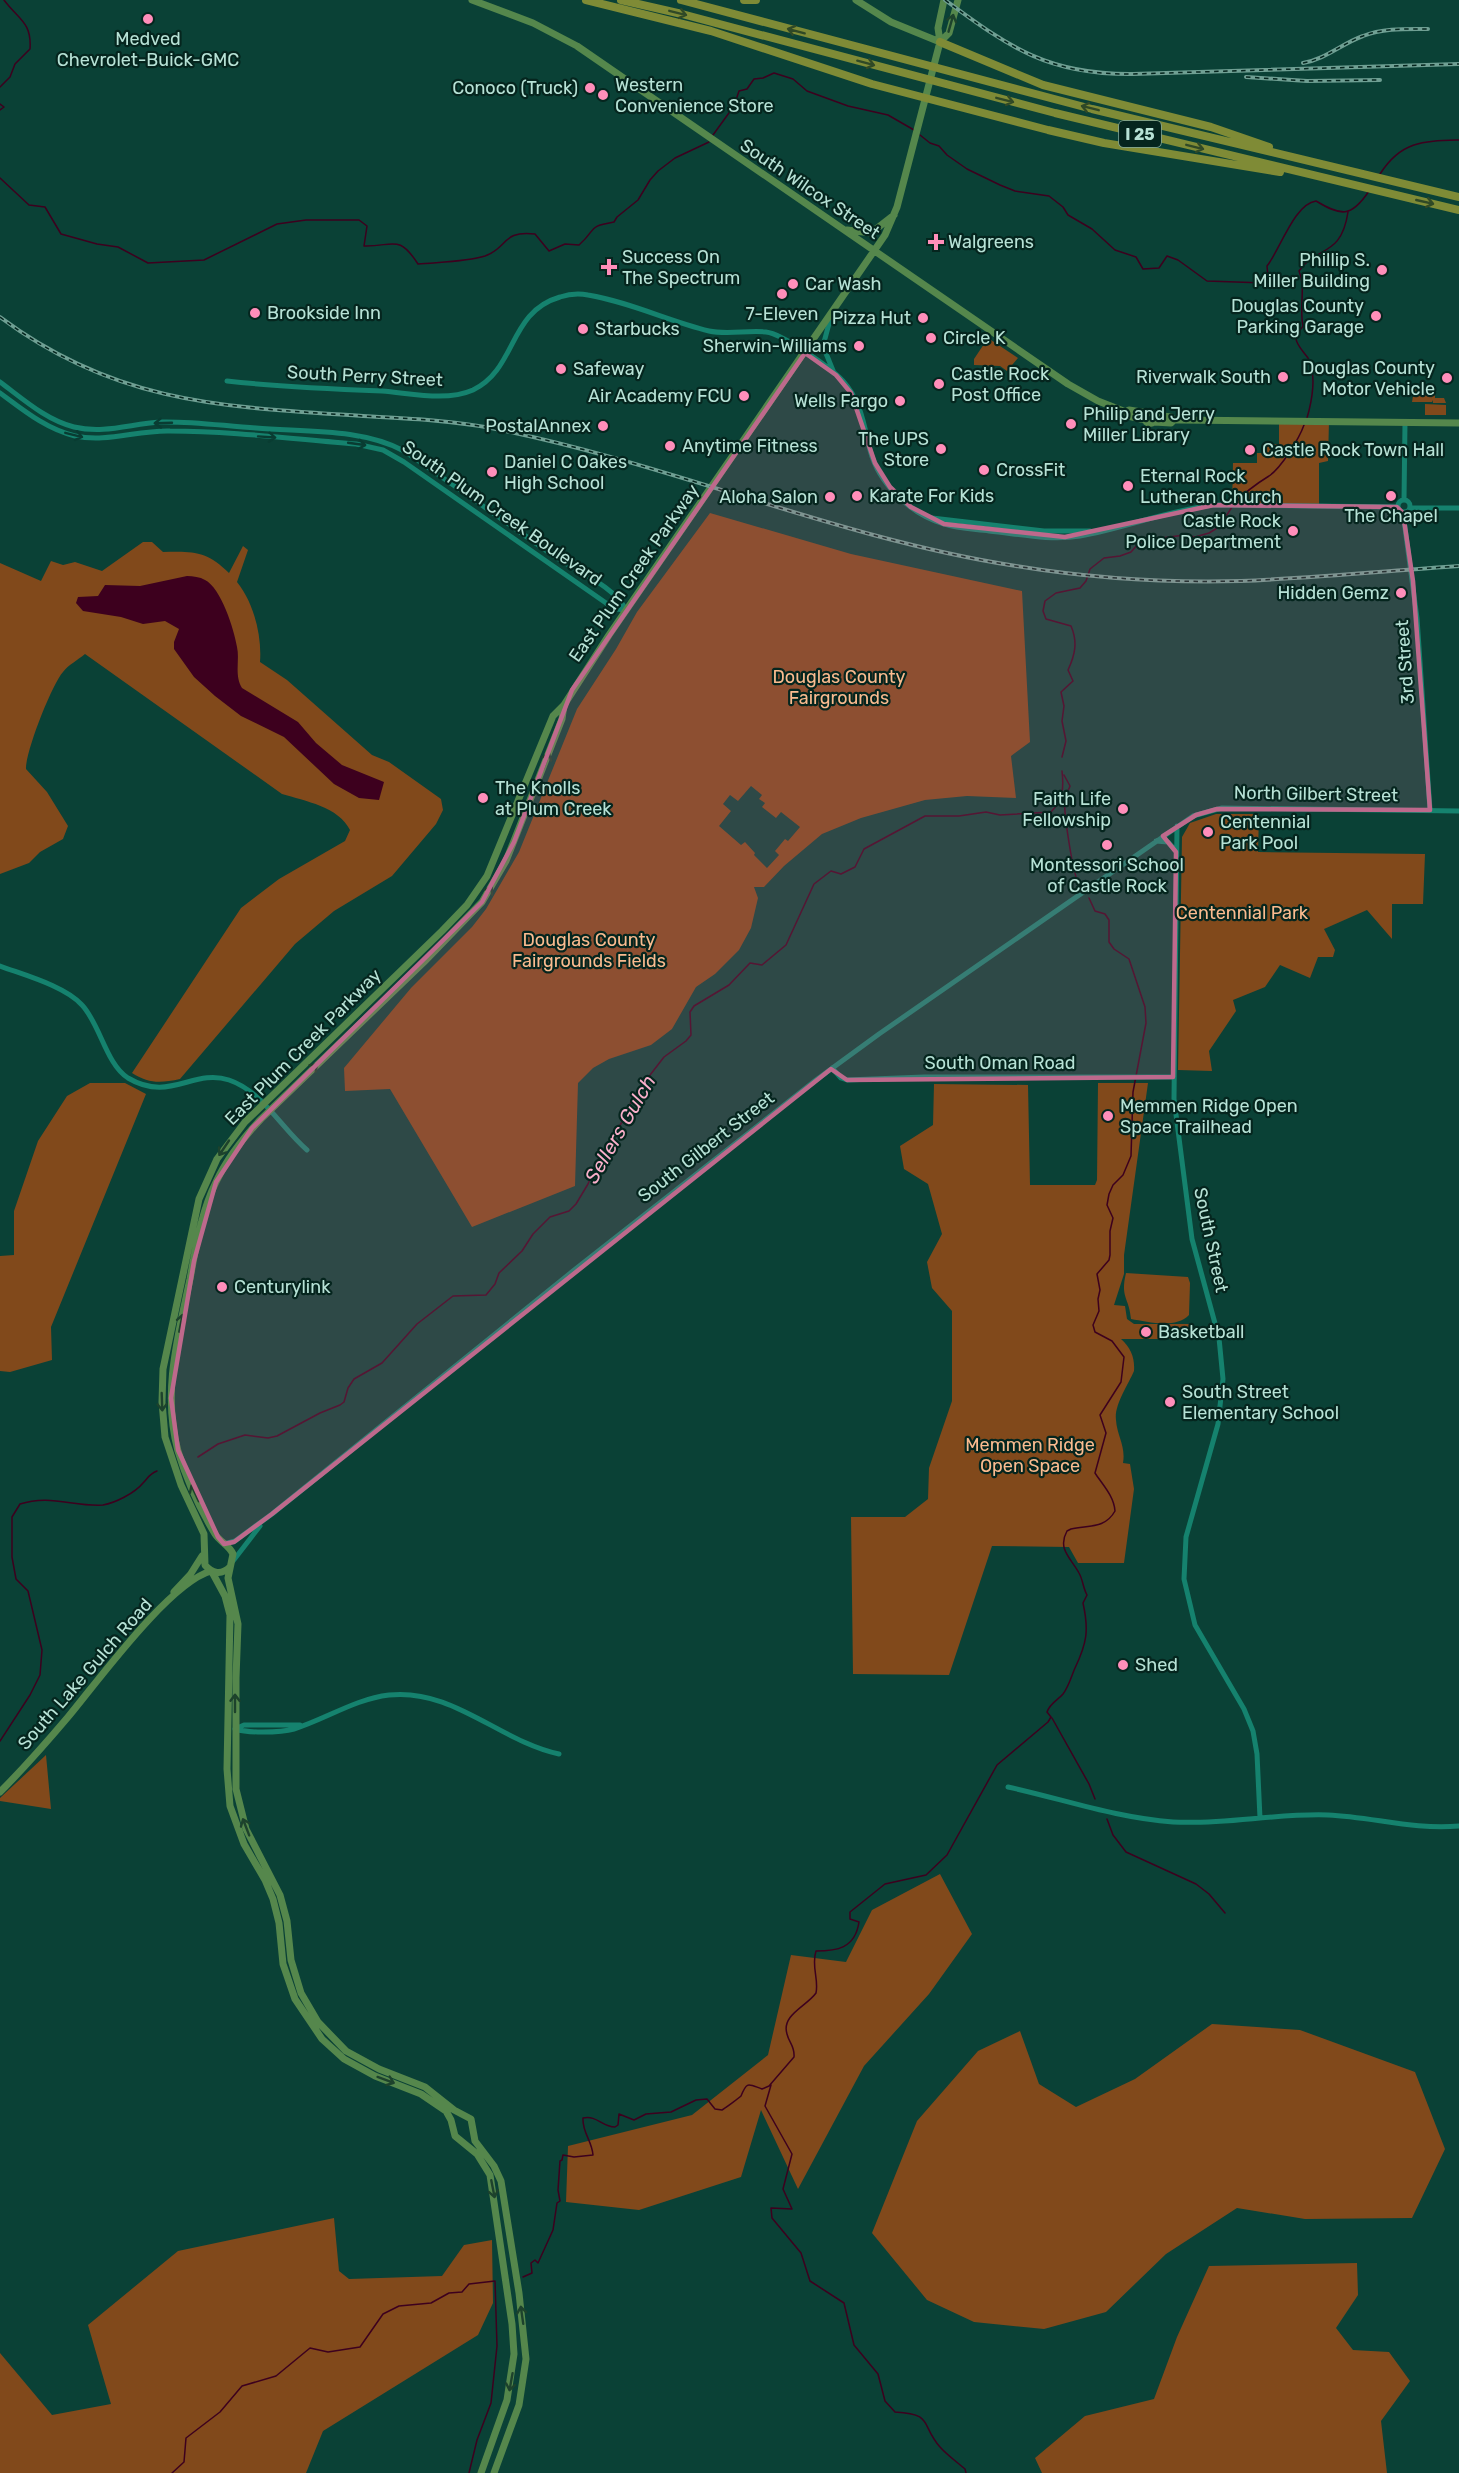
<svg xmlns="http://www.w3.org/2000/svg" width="1459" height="2473" viewBox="0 0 1459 2473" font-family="Rubik,sans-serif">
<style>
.green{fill:#81491b;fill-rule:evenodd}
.water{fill:#3d001e}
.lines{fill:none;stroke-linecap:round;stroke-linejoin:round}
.stream{stroke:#3d001e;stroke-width:1.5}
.minor{stroke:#15826e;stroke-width:5}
.major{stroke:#55874c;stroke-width:7}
.highway{stroke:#7f8b36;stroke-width:8}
.rail-casing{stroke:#6f9f93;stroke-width:4}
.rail{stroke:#05251e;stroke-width:1.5;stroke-dasharray:4.5;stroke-linecap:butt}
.oneway{stroke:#304926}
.oneway2{stroke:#1d422c}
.oneway3{stroke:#093c32}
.marked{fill:#be698c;fill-opacity:0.2;stroke:#be698c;stroke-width:4.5;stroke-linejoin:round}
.poi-dot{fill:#ff8eba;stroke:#05251e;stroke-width:2}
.labels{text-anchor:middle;stroke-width:4.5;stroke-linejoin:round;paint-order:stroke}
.shield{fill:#05251e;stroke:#82a99f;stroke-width:1.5}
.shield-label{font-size:16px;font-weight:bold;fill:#b7e2d6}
.poi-label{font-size:18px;fill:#b7e2d6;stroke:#05251e;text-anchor:start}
.street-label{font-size:18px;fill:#b7e2d6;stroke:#05251e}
.park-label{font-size:18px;fill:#fabb8f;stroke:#05251e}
.water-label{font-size:20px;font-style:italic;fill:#faafca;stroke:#05251e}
</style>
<rect width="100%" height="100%" fill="#0a4136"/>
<path class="green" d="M985,336L1018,358L1007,371L1000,366L974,365V359L984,344L983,339Z
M1414,389L1431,390L1432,399V389H1435V398H1444L1446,403H1433V400L1432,402H1412Z
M1425,404L1446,405V415H1425Z
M1279,421H1329L1328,461L1319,463V506L1232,505L1233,463H1257V453H1263L1264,445L1279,444Z
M710,513L851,554L1022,591L1030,742L1011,756L1016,798L967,796L925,800L861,818L822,834L784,866L764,887H754L758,898L751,928L739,950L715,974L696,987L672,1029L651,1045L609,1059L593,1068L578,1083L575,1186L472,1227L390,1089L345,1091L344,1068L411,988L472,927L486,909L519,852L577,709L616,649L637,612ZM751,786L762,795L759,799L765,803L762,807L776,818L781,812L800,827L788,841L785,839L775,851L779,855L767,868L754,855L755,853L745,842L741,845L719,826L731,811L723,804L730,795L738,801Z
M143,542H152L163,552C193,551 207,551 229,573L243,546L248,550L237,582C254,603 262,636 260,662L287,680L372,755L389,762L441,799L443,810L436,824L392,876L334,911L295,944L180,1079C161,1083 149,1084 132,1073L241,908L279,879L345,841L350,830C339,807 305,801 282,794L85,654C78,660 68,665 63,672C52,684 25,753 26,769L47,792L68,826L63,839L40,852L29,863L0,874V563L41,581L51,561L63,565L75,562L102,571Z
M1216,814H1259L1258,852L1425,854L1423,904H1392V939L1367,910L1324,929L1335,950L1333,957H1318L1310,978L1280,965L1265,987L1233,1000L1236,1011L1209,1051L1212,1071L1178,1070L1182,837L1190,823Z
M90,1083H125L146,1094L51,1327L52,1360L10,1372L0,1371V1256L14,1255V1211L38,1141L67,1096Z
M1098,1083H1148L1124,1255V1274L1114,1305L1125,1306L1127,1319L1134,1324H1192L1189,1333L1179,1339H1121C1131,1348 1135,1358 1134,1371C1128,1385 1114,1405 1116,1420C1117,1436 1126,1446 1123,1463L1130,1464L1134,1489L1124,1563H1078L1069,1547L992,1546L949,1675L853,1674L851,1517H905L928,1499L929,1468L952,1401V1311L932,1288L927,1262L942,1234L928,1184L904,1169L900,1146L933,1125L934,1084L1028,1085L1030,1185H1095L1097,1180Z
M1126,1273L1188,1277L1190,1283L1189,1315C1176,1329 1148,1322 1131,1319C1129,1297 1120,1298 1126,1273Z
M46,1755L51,1809L0,1801V1798Z
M940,1874L972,1934L929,1994L864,2066L798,2189L761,2110L741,2177L639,2210L566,2202L568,2146L692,2115L768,2055L791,1955L846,1962L872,1910Z
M1212,2024L1300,2030L1415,2072L1445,2149L1412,2218L1305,2219L1237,2208L1166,2254L1106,2312L1044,2329L974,2322L927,2300L872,2233L917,2121L978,2051L1020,2031L1039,2084L1076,2107L1135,2079Z
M334,2218L339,2271L349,2279L442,2276L464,2245L492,2240L493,2303L478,2335L323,2431L306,2473H0V2353L52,2415L111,2404L88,2325L178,2251Z
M1357,2263L1358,2295L1336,2328L1353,2350L1389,2352L1410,2381L1381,2421L1387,2473H1042L1035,2458L1085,2416L1154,2399L1177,2337L1209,2266Z"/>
<path class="water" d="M187,576C193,576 200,577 205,580C221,588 234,629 237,647C240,660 234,675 242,688L298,722L316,743L342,765L384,782L379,800L359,798L334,784L284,737L241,716L215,696L194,677L174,649V642L179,629L165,621L143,624L121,617L83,611L76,603L78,597L98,596L105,585L140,586Z"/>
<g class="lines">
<path class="stream" d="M0,87L10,77L15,64L30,49C32,22 18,19 4,0
M0,104L4,107L0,110
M713,135L734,106L739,91L747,89L754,79L763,78L774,73L793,79L807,91L848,106L888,115L914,130
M920,135L930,143L939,146L947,155L967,169L1000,185L1015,191L1049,196L1063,207L1068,215L1092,229L1115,250L1136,257L1143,269L1159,268L1167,256L1178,260L1207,281L1265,283L1268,277L1267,266C1280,250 1294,204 1316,201C1341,216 1351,218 1369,191
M1380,174C1401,141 1423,141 1459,140
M0,178L29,205L45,207L61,234L97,244L118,247L148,263L204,260L277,224L306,220H359L367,226L364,246C393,247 398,233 418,264C438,262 466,262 485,256C508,248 502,230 535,234L549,251L565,244L579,245C598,228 586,227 614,222L617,217L638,200L650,180L658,171L675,158L709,142
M1307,418C1312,401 1317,374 1308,358C1304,352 1296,345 1296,338C1296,333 1301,330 1303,326C1299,308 1306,287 1299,271C1317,245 1341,258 1348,212
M1235,503C1245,492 1256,484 1269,476C1281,468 1299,439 1304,425
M1062,757L1066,741L1062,721L1064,706L1061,692L1073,681L1068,670C1075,655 1078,642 1071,626L1046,619L1043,611L1045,601L1056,593L1080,588L1086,581L1090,569L1104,558L1120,556L1131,552L1139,543L1145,540L1185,535L1195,537L1209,533L1219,527L1232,507
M1064,775L1070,786C1069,790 1065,794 1065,799C1063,809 1073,877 1079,883
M198,1457L218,1444L245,1435L268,1438L277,1436L320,1413L340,1405L344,1402L348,1388L354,1379L382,1363L417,1324L453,1296L486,1295L495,1284L499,1273L522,1251L533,1234L550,1217L569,1211L576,1204L588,1184L599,1157L624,1119L633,1097L664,1057L686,1041L691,1035L690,1012L694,1006L729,985L750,963L762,965L786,945L814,884L831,871L841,874L855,867L864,849L925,816H959L986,812L1000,815L1051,812C1063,800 1064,788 1062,771
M1052,1718L1089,1784L1095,1799
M0,1741L30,1695L40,1675L42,1650L28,1591L16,1579L12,1557V1517L20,1504C50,1494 74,1507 103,1505C115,1503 135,1493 143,1483C148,1478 149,1474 157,1471
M1107,1819L1113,1835L1126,1852L1196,1884L1209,1894L1225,1913
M771,2085L765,2106L792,2154L783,2189L792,2209L771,2208L772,2218L801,2253L810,2281L844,2303L854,2345L878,2374L885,2401L895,2412C934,2414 920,2424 940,2447C947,2455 957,2462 965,2469L966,2473
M523,2277L532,2273L531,2263L535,2260L538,2263L553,2230L557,2203L560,2201L558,2190L560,2161L562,2160L563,2155L574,2157L593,2155C592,2141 582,2132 583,2118C597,2115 602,2127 615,2127L618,2125L619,2114L634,2120L646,2114L671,2112L696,2100L707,2099L715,2109L722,2110C724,2109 739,2098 741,2096C747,2081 748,2084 762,2089L769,2086L794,2057C795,2046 789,2043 787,2034C781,2015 807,2006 816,1993C819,1979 811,1966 816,1951C836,1951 855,1949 859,1922L850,1919V1912L885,1884L926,1875L947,1855L997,1765L1048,1722L1051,1717L1047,1712C1050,1703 1058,1700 1063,1694C1069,1686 1071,1677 1075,1668C1087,1643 1089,1630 1083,1603L1087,1595C1083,1588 1083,1580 1079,1573C1071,1558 1057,1549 1067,1531L1071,1529C1088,1525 1105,1529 1115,1511C1114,1496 1102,1484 1095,1473L1106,1433L1100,1415L1121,1382L1124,1357L1112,1341L1095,1332L1093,1325L1099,1311L1098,1299L1100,1290L1097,1274L1109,1260L1110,1255V1231L1113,1218L1107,1205L1109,1194L1113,1185L1123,1175L1131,1156L1133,1092L1146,1023L1145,1007L1129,959L1114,949L1109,942V920L1105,914L1095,911L1089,898
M172,2473L184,2462L186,2438L220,2412L242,2386L276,2376L310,2348L328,2352L360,2347L383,2314L399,2306L431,2303L449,2293L462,2292L469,2284L495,2281L497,2346L491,2403L477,2440L469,2473"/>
<path class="minor" d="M831,316L823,346L834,373
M227,381C279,387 330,389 382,391C410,393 446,402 473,390C517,369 508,312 560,297C569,294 578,293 588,295C630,302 668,321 709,331C727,335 748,330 766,332C783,334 831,368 843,381C861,401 864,425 870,450C879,484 910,514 944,524C958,529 974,529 989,531C1019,534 1050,541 1080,536C1125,528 1169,510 1214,505L1397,507
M0,382C23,399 46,420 74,427C104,434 130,424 160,422C192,421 224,426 256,428C303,432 362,428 404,451C454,485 504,521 554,556C577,572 613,585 626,610
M0,393C23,410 46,429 75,436C107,443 137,430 170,431C232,431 294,439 356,444L383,450L404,462L606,603L616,609L626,610
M1398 506a6 6 0 1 1 12 0a6 6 0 1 1-12 0Z
M1404,500L1405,423
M1410,508H1459
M1403,513L1417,618L1430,810
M932,518L1044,531H1090
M1177,826L1174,1099L1192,1239L1219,1338L1223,1379L1218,1424L1186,1537L1184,1579L1195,1625L1244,1709L1253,1731L1257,1754L1260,1818
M1156,841L1168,842L1175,850
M0,966C24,975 65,986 82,1005C100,1024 106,1064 128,1078C170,1103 193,1068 229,1080C262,1091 282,1129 307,1150
M832,1068L841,1078L847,1080L924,1077H1173
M224,1544L235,1541L272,1514L573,1271L816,1080L879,1034L1193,816L1222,808L1459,811
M233,1561L260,1526
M235,1729C245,1732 253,1732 262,1732C273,1732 284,1732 294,1729C326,1719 355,1699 389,1695C453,1688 499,1741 559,1754
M235,1729L244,1725H300
M1008,1787C1063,1799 1116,1818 1173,1822C1224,1825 1276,1813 1328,1815C1373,1817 1413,1830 1459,1826"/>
<path class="major" d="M472,0L533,23L577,46L1068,384L1098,401L1126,412L1128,416L1145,420
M856,0L891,22L940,42
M940,42L949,33L958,0
M847,230L871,233L894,215
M1126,412L1129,410L1148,413
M1144.5 418a5.5 5.5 0 1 1 11 0a5.5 5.5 0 1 1-11 0Z
M1155,415L1171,417L1174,420
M1154,422L1171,423L1174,420H1180L1459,423
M230,1567C222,1575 212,1574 205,1565L204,1534L181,1485L165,1437L162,1402L163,1369L199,1199L217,1159L245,1122L442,931L467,905L487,876L553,716L564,705L609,635L885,235L897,207L940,42L938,28L944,0
M212,1572L225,1596L230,1615L227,1769L230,1806L244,1844L265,1880L273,1899L279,1923L283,1964L295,1999L322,2039L344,2059L375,2076L421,2094L446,2111L451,2120L455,2136L477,2154L490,2175L512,2324L514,2354L507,2400L481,2473
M174,1592L190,1575L202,1556
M0,1792C24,1768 46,1743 68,1717C98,1681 169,1583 211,1571
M494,2473L519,2405L526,2359L519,2293L501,2181L494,2166L475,2141L471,2119L454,2110L425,2087L379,2069L346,2051L318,2022L301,1993L291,1960L287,1921L280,1895L246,1829L236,1789V1678L238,1624L228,1578L233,1554C229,1545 220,1542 215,1534C200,1509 186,1478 178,1451C162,1393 178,1336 190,1279C196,1247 201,1212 216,1182C227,1158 243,1138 261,1119L424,962L482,902L506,861L562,719L564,705"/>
<path class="highway" d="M586,0L711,31L872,84L1048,130L1104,143L1280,172
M621,0L682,14L1055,113L1459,210
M681,0L1092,109L1459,197
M744,0H756
M940,42L1043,85L1211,127L1269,147"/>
<defs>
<path id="rail" d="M945,0C1010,48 1049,75 1133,74L1459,64
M1303,63C1326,59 1341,44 1363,36C1383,28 1406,29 1428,29
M1246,77L1307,81L1380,80
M0,317C122,408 234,407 379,417C416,419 454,421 491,428C669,463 836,538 1016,566C1089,578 1166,583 1241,581C1314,578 1386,571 1459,566"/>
</defs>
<use href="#rail" class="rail-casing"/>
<use href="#rail" class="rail"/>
</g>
<defs><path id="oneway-shaft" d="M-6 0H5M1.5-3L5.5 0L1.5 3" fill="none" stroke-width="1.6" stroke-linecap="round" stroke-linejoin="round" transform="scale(1.5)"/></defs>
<g class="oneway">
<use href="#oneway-shaft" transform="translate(678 13) rotate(14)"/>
<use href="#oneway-shaft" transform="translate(796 31) rotate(-165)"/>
<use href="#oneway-shaft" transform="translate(866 63) rotate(15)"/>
<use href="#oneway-shaft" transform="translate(1005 100) rotate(14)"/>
<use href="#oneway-shaft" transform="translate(1090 108) rotate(-166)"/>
<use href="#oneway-shaft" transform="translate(1195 147) rotate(14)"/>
<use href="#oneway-shaft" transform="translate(1425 202) rotate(13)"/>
</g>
<g class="oneway2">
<use href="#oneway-shaft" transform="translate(951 23) rotate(-74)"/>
<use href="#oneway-shaft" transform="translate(546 761) rotate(-69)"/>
<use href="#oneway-shaft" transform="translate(487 894) rotate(-55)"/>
<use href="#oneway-shaft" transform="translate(311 1070) rotate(-44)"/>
<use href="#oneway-shaft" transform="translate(224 1148) rotate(124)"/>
<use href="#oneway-shaft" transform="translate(181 1323) rotate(-79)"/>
<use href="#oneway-shaft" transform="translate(162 1402) rotate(88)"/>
<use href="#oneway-shaft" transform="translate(195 1493) rotate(-115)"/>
<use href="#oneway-shaft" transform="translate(235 1703) rotate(-90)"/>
<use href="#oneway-shaft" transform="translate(246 1827) rotate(-111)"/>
<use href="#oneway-shaft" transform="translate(386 2080) rotate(20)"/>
<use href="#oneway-shaft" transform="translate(493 2189) rotate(79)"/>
<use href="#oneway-shaft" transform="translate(522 2315) rotate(-98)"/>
<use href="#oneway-shaft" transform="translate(511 2382) rotate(100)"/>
</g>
<g class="oneway3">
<use href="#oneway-shaft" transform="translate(163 423) rotate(178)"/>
<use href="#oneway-shaft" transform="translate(74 435) rotate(14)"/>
<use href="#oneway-shaft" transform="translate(267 437) rotate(4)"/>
<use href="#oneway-shaft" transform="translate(357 444) rotate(8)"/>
</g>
<path class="marked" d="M805,353L836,375L851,393L875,463L890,487L911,507L944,524L1065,537L1214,505L1397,507L1403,513L1413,581L1430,810L1217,809L1196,815L1163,836L1176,852L1173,1077L847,1080L831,1069L272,1514L234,1542L224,1544L218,1537L178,1450L171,1398L194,1261L216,1182L252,1128L482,902L514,842L572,690Z"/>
<g class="poi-dot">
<circle cx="148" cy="19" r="6"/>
<circle cx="590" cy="88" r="6"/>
<circle cx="603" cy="95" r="6"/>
<path d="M933 233h6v6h6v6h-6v6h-6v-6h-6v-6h6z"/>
<path d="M606 258h6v6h6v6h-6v6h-6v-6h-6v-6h6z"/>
<circle cx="1382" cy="270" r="6"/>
<circle cx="793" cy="284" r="6"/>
<circle cx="782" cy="294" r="6"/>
<circle cx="255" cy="313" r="6"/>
<circle cx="1376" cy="316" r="6"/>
<circle cx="923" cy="318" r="6"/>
<circle cx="583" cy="329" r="6"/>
<circle cx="931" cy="338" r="6"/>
<circle cx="859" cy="346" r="6"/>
<circle cx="561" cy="369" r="6"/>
<circle cx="1283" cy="377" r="6"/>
<circle cx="1447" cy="378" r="6"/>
<circle cx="939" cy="384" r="6"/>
<circle cx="744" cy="396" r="6"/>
<circle cx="900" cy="401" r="6"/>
<circle cx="1071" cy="424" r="6"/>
<circle cx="603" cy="426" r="6"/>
<circle cx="670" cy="446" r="6"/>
<circle cx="941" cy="449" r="6"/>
<circle cx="1250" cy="450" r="6"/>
<circle cx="984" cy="470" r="6"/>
<circle cx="492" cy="472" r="6"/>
<circle cx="1128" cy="486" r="6"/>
<circle cx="857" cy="496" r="6"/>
<circle cx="1391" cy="496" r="6"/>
<circle cx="830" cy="497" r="6"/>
<circle cx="1293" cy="531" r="6"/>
<circle cx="1401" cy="593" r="6"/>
<circle cx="483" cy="798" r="6"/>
<circle cx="1123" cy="809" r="6"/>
<circle cx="1208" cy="832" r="6"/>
<circle cx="1107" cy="845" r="6"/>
<circle cx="1108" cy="1116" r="6"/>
<circle cx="222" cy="1287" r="6"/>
<circle cx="1146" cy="1332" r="6"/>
<circle cx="1170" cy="1402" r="6"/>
<circle cx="1123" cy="1665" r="6"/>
</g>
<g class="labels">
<rect class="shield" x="1119" y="121" width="42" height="26" rx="4.5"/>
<g class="shield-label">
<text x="1140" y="140">I 25</text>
</g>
<g class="poi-label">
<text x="148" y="45" text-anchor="middle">Medved<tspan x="148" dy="21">Chevrolet-Buick-GMC</tspan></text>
<text x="615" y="91">Western<tspan x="615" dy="21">Convenience Store</tspan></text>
<text x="578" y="94" text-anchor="end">Conoco (Truck)</text>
<text x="948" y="248">Walgreens</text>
<text x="622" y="263">Success On<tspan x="622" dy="21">The Spectrum</tspan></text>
<text x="1370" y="266" text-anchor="end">Phillip S.<tspan x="1370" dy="21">Miller Building</tspan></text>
<text x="805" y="290">Car Wash</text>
<text x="1364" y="312" text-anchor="end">Douglas County<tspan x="1364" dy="21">Parking Garage</tspan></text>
<text x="267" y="319">Brookside Inn</text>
<text x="782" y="320" text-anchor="middle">7-Eleven</text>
<text x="911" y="324" text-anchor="end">Pizza Hut</text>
<text x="595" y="335">Starbucks</text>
<text x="943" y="344">Circle K</text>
<text x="847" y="352" text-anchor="end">Sherwin-Williams</text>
<text x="1435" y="374" text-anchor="end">Douglas County<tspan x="1435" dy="21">Motor Vehicle</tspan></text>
<text x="573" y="375">Safeway</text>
<text x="951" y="380">Castle Rock<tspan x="951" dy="21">Post Office</tspan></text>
<text x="1271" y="383" text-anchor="end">Riverwalk South</text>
<text x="732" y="402" text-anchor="end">Air Academy FCU</text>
<text x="888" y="407" text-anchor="end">Wells Fargo</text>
<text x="1083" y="420">Philip and Jerry<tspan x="1083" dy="21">Miller Library</tspan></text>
<text x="591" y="432" text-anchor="end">PostalAnnex</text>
<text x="929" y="445" text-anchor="end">The UPS<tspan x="929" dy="21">Store</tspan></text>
<text x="682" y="452">Anytime Fitness</text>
<text x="1262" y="456">Castle Rock Town Hall</text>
<text x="504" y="468">Daniel C Oakes<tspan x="504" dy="21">High School</tspan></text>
<text x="996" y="476">CrossFit</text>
<text x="1140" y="482">Eternal Rock<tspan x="1140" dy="21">Lutheran Church</tspan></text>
<text x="869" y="502">Karate For Kids</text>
<text x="818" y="503" text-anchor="end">Aloha Salon</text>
<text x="1391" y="522" text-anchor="middle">The Chapel</text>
<text x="1281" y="527" text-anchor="end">Castle Rock<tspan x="1281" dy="21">Police Department</tspan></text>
<text x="1389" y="599" text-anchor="end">Hidden Gemz</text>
<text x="495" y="794">The Knolls<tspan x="495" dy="21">at Plum Creek</tspan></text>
<text x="1111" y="805" text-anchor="end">Faith Life<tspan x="1111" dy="21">Fellowship</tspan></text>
<text x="1220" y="828">Centennial<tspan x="1220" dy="21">Park Pool</tspan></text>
<text x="1107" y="871" text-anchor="middle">Montessori School<tspan x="1107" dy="21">of Castle Rock</tspan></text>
<text x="1120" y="1112">Memmen Ridge Open<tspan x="1120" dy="21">Space Trailhead</tspan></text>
<text x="234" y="1293">Centurylink</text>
<text x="1158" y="1338">Basketball</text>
<text x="1182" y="1398">South Street<tspan x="1182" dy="21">Elementary School</tspan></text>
<text x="1135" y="1671">Shed</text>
</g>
<g class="street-label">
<text transform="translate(810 189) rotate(34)" y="6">South Wilcox Street</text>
<text transform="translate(365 376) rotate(3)" y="6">South Perry Street</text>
<text transform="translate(502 513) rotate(35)" y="6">South Plum Creek Boulevard</text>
<text transform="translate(634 573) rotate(-55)" y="6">East Plum Creek Parkway</text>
<text transform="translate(1405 662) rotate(-94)" y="6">3rd Street</text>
<text transform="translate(1316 794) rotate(1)" y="6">North Gilbert Street</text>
<text transform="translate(303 1047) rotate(-45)" y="6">East Plum Creek Parkway</text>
<text x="1000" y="1069">South Oman Road</text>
<text transform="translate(706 1147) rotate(-38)" y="6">South Gilbert Street</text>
<text transform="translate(1211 1240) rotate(78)" y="6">South Street</text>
<text transform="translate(85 1674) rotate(-49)" y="6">South Lake Gulch Road</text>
</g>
<g class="park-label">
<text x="839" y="683">Douglas County<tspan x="839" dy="21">Fairgrounds</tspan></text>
<text x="1242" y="919">Centennial Park</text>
<text x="589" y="946">Douglas County<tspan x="589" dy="21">Fairgrounds Fields</tspan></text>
<text x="1030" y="1451">Memmen Ridge<tspan x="1030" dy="21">Open Space</tspan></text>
</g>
<g class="water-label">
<text transform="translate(620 1129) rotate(-60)" y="7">Sellers Gulch</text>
</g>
</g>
</svg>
